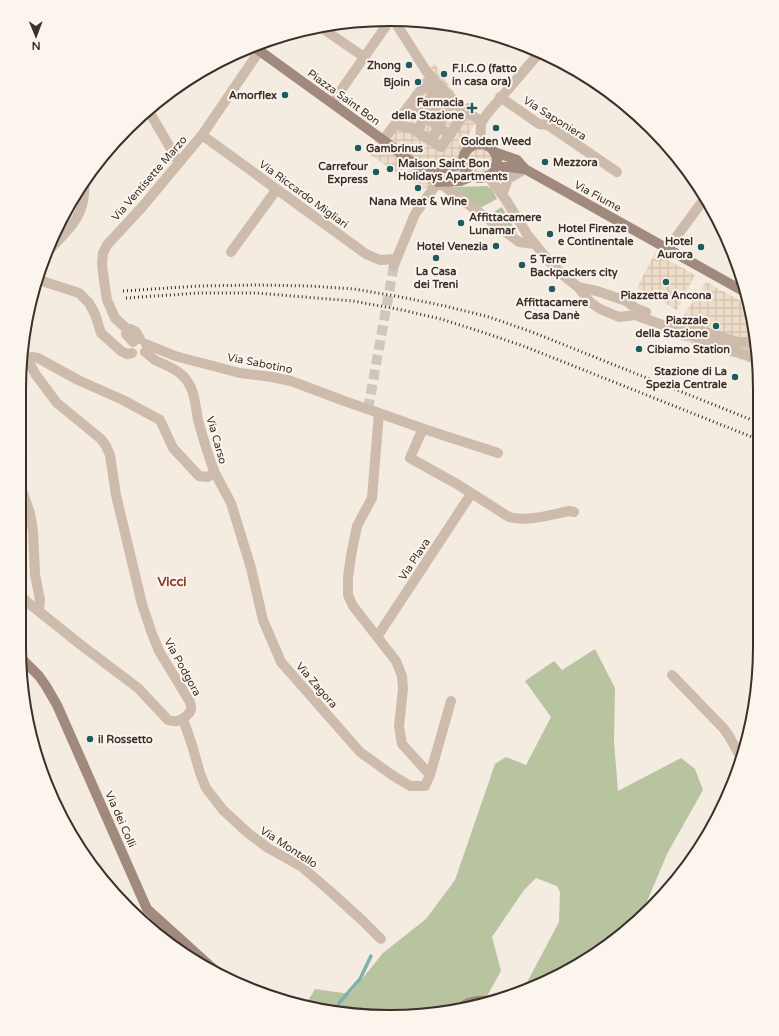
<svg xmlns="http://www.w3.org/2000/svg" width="779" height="1036" viewBox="0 0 779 1036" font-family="'Varela Round',sans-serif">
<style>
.green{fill:#b8c4a0}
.plaza{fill:url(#plaza-grid)}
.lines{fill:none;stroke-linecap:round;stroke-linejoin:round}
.stream{stroke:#7fb0b2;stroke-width:3.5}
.street-tunnel{stroke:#cfc6bd;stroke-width:10;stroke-dasharray:10 5;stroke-linecap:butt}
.street{stroke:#cdbbac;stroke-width:10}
.secondary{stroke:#a18a7d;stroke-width:10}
.rail{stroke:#3b302b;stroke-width:3;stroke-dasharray:1 3;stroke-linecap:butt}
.poi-dot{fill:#1f5a5e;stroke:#fbf5ee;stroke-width:1.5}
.labels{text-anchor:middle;stroke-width:4;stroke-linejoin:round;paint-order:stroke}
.poi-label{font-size:11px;font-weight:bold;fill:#3b302b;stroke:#fbf5ee;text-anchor:end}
.street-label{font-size:11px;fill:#3b302b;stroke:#fbf5ee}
.quarter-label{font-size:13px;font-weight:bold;fill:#8c3b22;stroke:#fbf5ee}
.rim{fill:none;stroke:#3b302b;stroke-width:2}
</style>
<defs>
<pattern id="plaza-grid" width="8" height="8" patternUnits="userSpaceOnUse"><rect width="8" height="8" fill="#ecdcc8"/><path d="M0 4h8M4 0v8" fill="none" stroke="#cbbdac"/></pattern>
</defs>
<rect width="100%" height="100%" fill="#f4ebe1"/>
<path class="green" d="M487,186L492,189L497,199L480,208L453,187Z
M502,207L517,233L513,232L490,214Z
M595,649L615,688L614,741L618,791L681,758L695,769L703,790L667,854L640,918L596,954L523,990L559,922L560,892L557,886L536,878L524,890L492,937L501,971L487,996L462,1000L446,1010L414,1016L386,1014L384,1012L377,1014L317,1010L305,1006L315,989L350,994L383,953L426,919L455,880L495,764L506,757L526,765L551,717L525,681L554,661L562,670Z"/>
<path class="plaza" d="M434,63L457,97L478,119L468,136L476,140L492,145L496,149L499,160L498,169L492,176L487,179L473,180L458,186L443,188H422L405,178L366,152L383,132Z
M655,253L695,275L677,310L637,288Z
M706,282L747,304L757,341V365L673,337L684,315Z"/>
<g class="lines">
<path class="stream" d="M336,1011L339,1003L360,979L371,956"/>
<path class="street-tunnel" d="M368,409L394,265"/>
<path class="street" d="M393,19L427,72L461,109L478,119
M319,26L364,57
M427,83L433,92L430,99L428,101L429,113
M500,97L539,124L548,125L617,172
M332,103L391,19
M410,105L424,116C433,111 438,109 448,110
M440,109L441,87
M150,113L179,163
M396,123L401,126L411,128L441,147L469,108
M418,132L424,116L450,135
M202,135L366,254L380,260L396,259
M387,135L431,77
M432,141L438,126L454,100
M480,145L481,123L487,114L540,52
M488,176L506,200L527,234L535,244L548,260L563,275L578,287L590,302L600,309L619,317L635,315L757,359
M502,195L508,179L525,169
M668,248L705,198
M47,252C68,230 87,216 84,182
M231,252L277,189
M394,265L415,214L438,182L519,242L535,244
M38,276L42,281L79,293L89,303L95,314L101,333L121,351L127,354L132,353
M578,287L597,291L626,301L637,309L646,312
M678,324L738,342H755
M127,329L126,334L133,342
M140,339L136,332L131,329H127L115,318L107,300L104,280L102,264L103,253L107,245L143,206L202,135L260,50
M146,344L175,356L240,373L272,377L291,381L347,402L379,413L372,498L357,526L351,556L348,577V595L353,606L396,661L402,676L403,689L399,726L402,744L430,775
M379,413L424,429L498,453
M424,429L420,435L410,458L457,484L509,517C527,522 550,515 569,511L574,512
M215,473L231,503L251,568L263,620L281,662L360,752L392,775L410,786H425L430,775L451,701
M19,482L30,513L33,531L35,574L40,600L39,610
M19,593L26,601L81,645L138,688L168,720C175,722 180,722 186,716C186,716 190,712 190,712C192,709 191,705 190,702L159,651L151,631L142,604L116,495L110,455L106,446L101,439L57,403L36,375L27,359L32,357L38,358L78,380L123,400L160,420L173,448L199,476L207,477L215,473C208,456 203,438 198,420C195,404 195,387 182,375C175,368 164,365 155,360C152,358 149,355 145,352
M377,637L471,494
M672,675L724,729L729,736L740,756
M183,719L192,745L200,773L206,788L223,810L248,833L268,848L302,867L331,892L364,922L381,939"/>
<path class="secondary" d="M253,46L383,140L413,163L425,175L438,182L460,181L473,176
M463 161a17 17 0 1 1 34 0a17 17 0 1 1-34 0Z
M494,152L517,160L525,169
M415,164L432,168H444L464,164
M495,167H508L525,169L743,291
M21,658L39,676L46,686L57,705L147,909L220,975
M462,1006C471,1001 480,1000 489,1001"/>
<path class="rail" d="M123,291L199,286L257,285L310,286L354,289L401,297L445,306L489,317L532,332L757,422
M126,298L199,293H257L353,301L402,310L441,319L485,333L526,347L757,439"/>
</g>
<g class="poi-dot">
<circle cx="409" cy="65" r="4"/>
<circle cx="444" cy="74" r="4"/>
<circle cx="418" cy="82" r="4"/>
<circle cx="285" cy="95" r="4"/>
<path d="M470 102h4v4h4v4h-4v4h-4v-4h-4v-4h4z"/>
<circle cx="496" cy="128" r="4"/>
<circle cx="358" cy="148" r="4"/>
<circle cx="545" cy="162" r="4"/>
<circle cx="390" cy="169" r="4"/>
<circle cx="376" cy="172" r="4"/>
<circle cx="418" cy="188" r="4"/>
<circle cx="461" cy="223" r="4"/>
<circle cx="550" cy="234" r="4"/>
<circle cx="496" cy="246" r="4"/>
<circle cx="701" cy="247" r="4"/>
<circle cx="436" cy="258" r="4"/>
<circle cx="522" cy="265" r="4"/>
<circle cx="666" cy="282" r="4"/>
<circle cx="552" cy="289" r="4"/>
<circle cx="716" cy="326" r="4"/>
<circle cx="639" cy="349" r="4"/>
<circle cx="735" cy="377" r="4"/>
<circle cx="90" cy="739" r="4"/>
</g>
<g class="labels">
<g class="poi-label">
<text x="401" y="69">Zhong</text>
<text x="452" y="72" text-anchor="start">F.I.C.O (fatto<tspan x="452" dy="13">in casa ora)</tspan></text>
<text x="410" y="86">Bjoin</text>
<text x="277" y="99">Amorflex</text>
<text x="464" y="106">Farmacia<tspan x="464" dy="13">della Stazione</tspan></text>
<text x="496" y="145" text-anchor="middle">Golden Weed</text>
<text x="366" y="152" text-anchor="start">Gambrinus</text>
<text x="553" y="166" text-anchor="start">Mezzora</text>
<text x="398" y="167" text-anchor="start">Maison Saint Bon<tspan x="398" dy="13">Holidays Apartments</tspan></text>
<text x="368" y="170">Carrefour<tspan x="368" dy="13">Express</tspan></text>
<text x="418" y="205" text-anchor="middle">Nana Meat &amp; Wine</text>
<text x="469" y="221" text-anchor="start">Affittacamere<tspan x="469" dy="13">Lunamar</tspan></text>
<text x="558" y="232" text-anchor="start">Hotel Firenze<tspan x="558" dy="13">e Continentale</tspan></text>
<text x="693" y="245">Hotel<tspan x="693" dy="13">Aurora</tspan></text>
<text x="488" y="250">Hotel Venezia</text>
<text x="530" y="263" text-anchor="start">5 Terre<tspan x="530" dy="13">Backpackers city</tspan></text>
<text x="436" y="275" text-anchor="middle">La Casa<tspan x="436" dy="13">dei Treni</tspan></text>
<text x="666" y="299" text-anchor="middle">Piazzetta Ancona</text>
<text x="552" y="306" text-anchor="middle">Affittacamere<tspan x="552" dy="13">Casa Danè</tspan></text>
<text x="708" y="324">Piazzale<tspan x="708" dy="13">della Stazione</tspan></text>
<text x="647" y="353" text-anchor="start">Cibiamo Station</text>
<text x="727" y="375">Stazione di La<tspan x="727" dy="13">Spezia Centrale</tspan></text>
<text x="98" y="743" text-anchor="start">il Rossetto</text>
</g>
<g class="street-label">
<text transform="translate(344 97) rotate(36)" y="4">Piazza Saint Bon</text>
<text transform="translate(555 118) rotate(32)" y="4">Via Saponiera</text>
<text transform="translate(149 178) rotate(-49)" y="4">Via Ventisette Marzo</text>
<text transform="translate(304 194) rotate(36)" y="4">Via Riccardo Migliari</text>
<text transform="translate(598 196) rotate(29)" y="4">Via Fiume</text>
<text transform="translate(260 363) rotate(11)" y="4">Via Sabotino</text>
<text transform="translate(217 440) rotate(74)" y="4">Via Carso</text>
<text transform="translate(414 559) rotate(-57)" y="4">Via Plava</text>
<text transform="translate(183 667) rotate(61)" y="4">Via Podgora</text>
<text transform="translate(317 685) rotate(49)" y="4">Via Zagora</text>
<text transform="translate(121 819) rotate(66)" y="4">Via dei Colli</text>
<text transform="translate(289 847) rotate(33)" y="4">Via Montello</text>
</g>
<g class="quarter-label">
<text x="172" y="586">Vicci</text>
</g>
</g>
<path d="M0 0H779V1036H0ZM389 26H390A363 363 0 0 1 753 389V647A363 363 0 0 1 390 1010H389A363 363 0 0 1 26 647V389A363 363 0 0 1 389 26Z" fill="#fbf5ee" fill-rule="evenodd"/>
<path class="rim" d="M389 26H390A363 363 0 0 1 753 389V647A363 363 0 0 1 390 1010H389A363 363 0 0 1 26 647V389A363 363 0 0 1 389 26Z"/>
<g transform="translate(36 36) rotate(179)" stroke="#fbf5ee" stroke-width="3" paint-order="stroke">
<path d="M0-3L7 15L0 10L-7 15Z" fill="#3b302b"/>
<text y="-6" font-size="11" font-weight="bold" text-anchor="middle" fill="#3b302b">N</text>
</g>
</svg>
